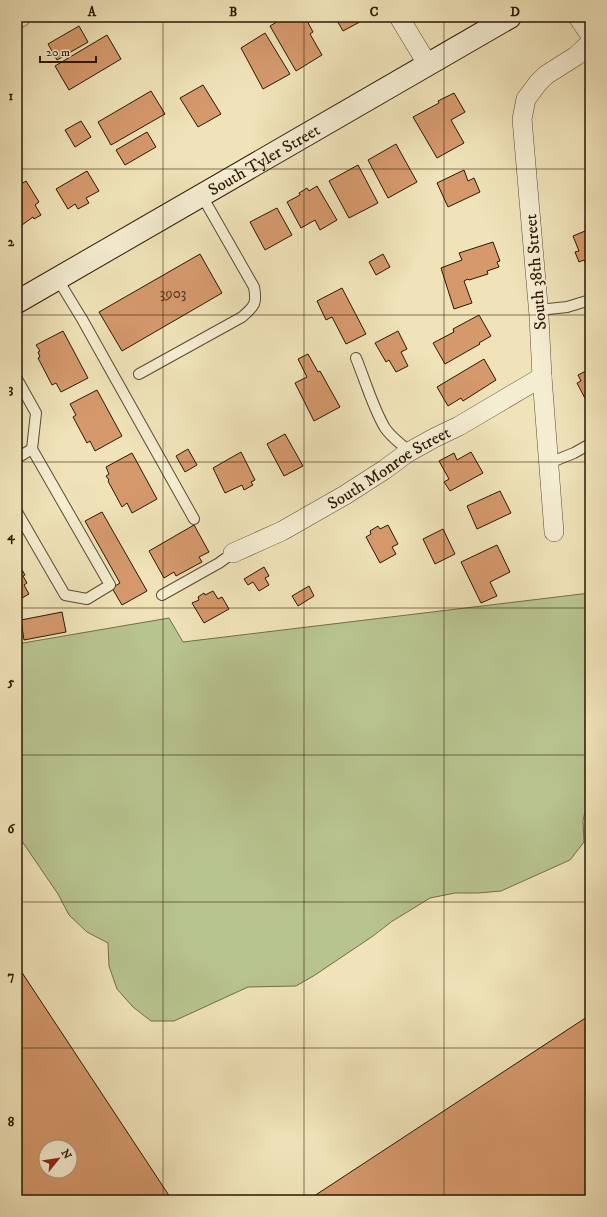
<svg xmlns="http://www.w3.org/2000/svg" width="607" height="1217" viewBox="0 0 607 1217" font-family="'IM FELL DW Pica',serif">
<style>
.green{fill:#b8c490;stroke:#716e48}
.building{fill:#d5996c;stroke:#2a1801;fill-rule:evenodd}
.lines{fill:none;stroke-linecap:round;stroke-linejoin:round}
.service-casing{stroke:#5c4b2f;stroke-width:12}
.minor-casing{stroke:#5c4b2f;stroke-width:20}
.secondary-casing{stroke:#2a1801;stroke-width:24}
.service{stroke:#f5edd2;stroke-width:10}
.minor{stroke:#f5edd2;stroke-width:19}
.secondary{stroke:#f5edd2;stroke-width:22}
.grid{fill:none;stroke:#2a1801;stroke-width:1;stroke-opacity:0.55}
.labels{text-anchor:middle;stroke-width:3.5;stroke-linejoin:round;paint-order:stroke}
.number-label{font-size:15px;fill:#55381c}
.street-label{font-size:17px;fill:#2a1801;stroke:#f5edd2}
.neatline{fill:none;stroke:#2a1801;stroke-width:1.5}
.grid-label{font-size:13px;text-anchor:middle;font-weight:bold;fill:#2a1801}
</style>
<rect width="100%" height="100%" fill="#f0e3b9"/>
<filter id="stains"><feTurbulence type="fractalNoise" baseFrequency=".005" numOctaves="4"/><feColorMatrix values="0 0 0 0 .2 0 0 0 0 .09 0 0 0 0 .02 0 0 0 .5 -.17"/></filter>
<radialGradient id="worn" r=".72"><stop offset=".6" stop-color="#630" stop-opacity="0"/><stop offset="1" stop-color="#630" stop-opacity=".3"/></radialGradient>
<path class="green" d="M590,593V793L583,820L584,842L570,860L501,891L478,893H455L430,898L391,922L373,936L315,975L296,986L248,987L174,1021H151L133,1007L117,989L109,966L108,943L87,932L69,915L58,894L17,834V644L169,618L183,642Z"/>
<path class="building" d="M285,17H305L313,32L310,34L322,55L296,71L270,26Z
M335,17H369L343,31Z
M79,26L88,42L57,60L48,44Z
M265,33L290,74L263,89L241,48Z
M107,35L121,59L69,90L55,66Z
M203,85L221,114L198,127L180,98Z
M151,91L165,114L111,145L98,122Z
M454,93L465,112L451,120L464,143L437,158L413,117L439,103L438,101Z
M81,121L91,137L75,147L65,130Z
M147,132L156,147L125,165L116,150Z
M396,144L417,182L388,198L368,160Z
M358,165L378,203L349,218L329,181Z
M464,170L468,181L474,178L480,192L448,207L437,183Z
M87,171L99,191L86,198L89,203L78,209L75,204L68,209L56,189Z
M21,180L23,183L26,181L39,202L35,205L41,215L34,219L33,217L22,225L17,217V182Z
M317,186L337,220L320,230L315,220L301,228L287,202L300,195L299,193L307,188L309,191Z
M277,208L292,235L265,250L250,222Z
M585,231L588,238L590,237V263L586,265L584,260L579,262L575,252L579,251L573,236Z
M493,242L500,261L497,262L499,267L487,271L488,274L469,280L468,279L464,281L472,303L454,309L441,268L462,260L459,253Z
M200,254L222,293L122,351L99,312Z
M383,254L390,267L376,275L369,262Z
M342,288L366,334L346,344L332,317L326,320L317,301Z
M479,315L491,336L479,343L480,344L445,364L433,343L454,332L453,329Z
M63,331L88,378L61,392L56,383L52,385L38,358L40,357L38,352L40,351L36,345Z
M398,331L407,349L401,352L408,366L396,372L389,360L386,362L375,343Z
M308,354L318,372L320,371L340,407L314,421L295,383L307,377L298,359Z
M484,359L496,380L463,401L461,398L448,406L437,387Z
M590,369V408L577,383L581,381L578,375Z
M97,390L122,436L95,451L90,441L87,443L73,417L76,415L70,404Z
M285,434L303,466L284,476L267,444Z
M188,449L197,465L185,472L176,456Z
M241,452L255,480L251,482L253,485L244,490L242,485L225,493L213,468Z
M471,452L483,473L450,491L444,482L449,479L439,461L454,453L457,460Z
M132,453L157,499L132,513L127,503L122,507L108,481L109,480L106,476L109,474L106,467Z
M500,491L511,513L477,529L467,506Z
M102,512L147,591L122,605L112,588L120,583L85,521Z
M194,525L209,552L199,557L202,562L176,576L174,572L164,578L149,551Z
M388,525L398,544L392,547L396,554L380,563L366,537L371,534L370,531L378,526L380,529Z
M443,529L455,554L435,564L423,539Z
M497,545L510,572L490,582L497,596L481,603L461,562Z
M17,561L25,575L23,576L27,583L24,585L29,594L17,601Z
M264,567L269,576L265,578L269,585L259,591L253,582L248,585L244,579Z
M309,586L314,596L298,606L292,596Z
M213,591L218,599L222,597L229,609L204,623L192,603L199,600L198,597L204,593L205,595Z
M62,612L66,632L24,640L21,620Z
M17,965L172,1200H17ZM46,1147H70V1171H46Z
M590,1015V1200H308Z"/>
<g class="lines">
<defs>
<path id="service" d="M57,278L82,319L194,519
M539,310L567,307L590,300
M356,358C365,380 373,408 385,428C391,437 401,444 410,452
M139,374L242,317C255,306 257,303 254,287L202,196
M17,379L36,413L32,449L110,585L87,599L65,595L17,512
M17,458L32,449
M549,463L574,453L590,444
M162,595L219,563L233,553"/>
<g id="minor">
<path d="M399,17L428,65"/>
<path d="M578,17L590,35"/>
<path d="M17,19L21,17"/>
<path d="M554,532L542,377L539,316L522,119L526,99L538,83L546,75L576,56L590,43"/>
<path id="s1" d="M233,553L282,531L345,495L384,470L407,453L434,438L459,426L542,377"/>
</g>
<g id="secondary">
<path id="s2" d="M17,302L510,17"/>
</g>
</defs>
<use href="#service" class="service-casing"/>
<use href="#minor" class="minor-casing"/>
<use href="#secondary" class="secondary-casing"/>
<use href="#service" class="service"/>
<use href="#minor" class="minor"/>
<use href="#secondary" class="secondary"/>
</g>
<path class="grid" d="M163,17V1200M304,17V1200M444,17V1200M17,169H590M17,315H590M17,462H590M17,608H590M17,755H590M17,902H590M17,1048H590"/>
<g class="labels">
<g class="number-label">
<text x="173" y="298">3903</text>
</g>
<g class="street-label">
<text dy="6" stroke="none"><textPath href="#s2" startOffset="285">South Tyler Street</textPath></text>
<text transform="translate(535 272) rotate(-95)" y="6">South 38th Street</text>
<text dy="6" stroke="none"><textPath href="#s1" startOffset="178">South Monroe Street</textPath></text>
</g>
</g>
<rect width="607" height="1217" fill="none" stroke="#f0e3b9" stroke-width="44"/>
<g transform="translate(58 1159) rotate(60)"><circle r="19" fill="#f5edd2" stroke="#a4987e"/>
<path d="M0-3L7 15L0 10L-7 15Z" fill="#8f2418"/>
<text y="-6" font-size="11" font-weight="bold" text-anchor="middle" fill="#2a1801">N</text>
</g>
<path d="M40 56v6h56v-6" fill="none" stroke="#2a1801" stroke-width="2"/>
<text x="46" y="56" font-size="12" fill="#2a1801" stroke="#f5edd2" stroke-width="3" paint-order="stroke">20 m</text>
<rect x="22" y="22" width="563" height="1173" class="neatline"/>
<g class="grid-label">
<text x="92" y="16">A</text>
<text x="233" y="16">B</text>
<text x="374" y="16">C</text>
<text x="515" y="16">D</text>
<text x="11" y="100">1</text>
<text x="11" y="246">2</text>
<text x="11" y="393">3</text>
<text x="11" y="540">4</text>
<text x="11" y="686">5</text>
<text x="11" y="833">6</text>
<text x="11" y="980">7</text>
<text x="11" y="1126">8</text>
</g>
<rect width="100%" height="100%" filter="url(#stains)"/>
<rect width="100%" height="100%" fill="url(#worn)"/>
</svg>
